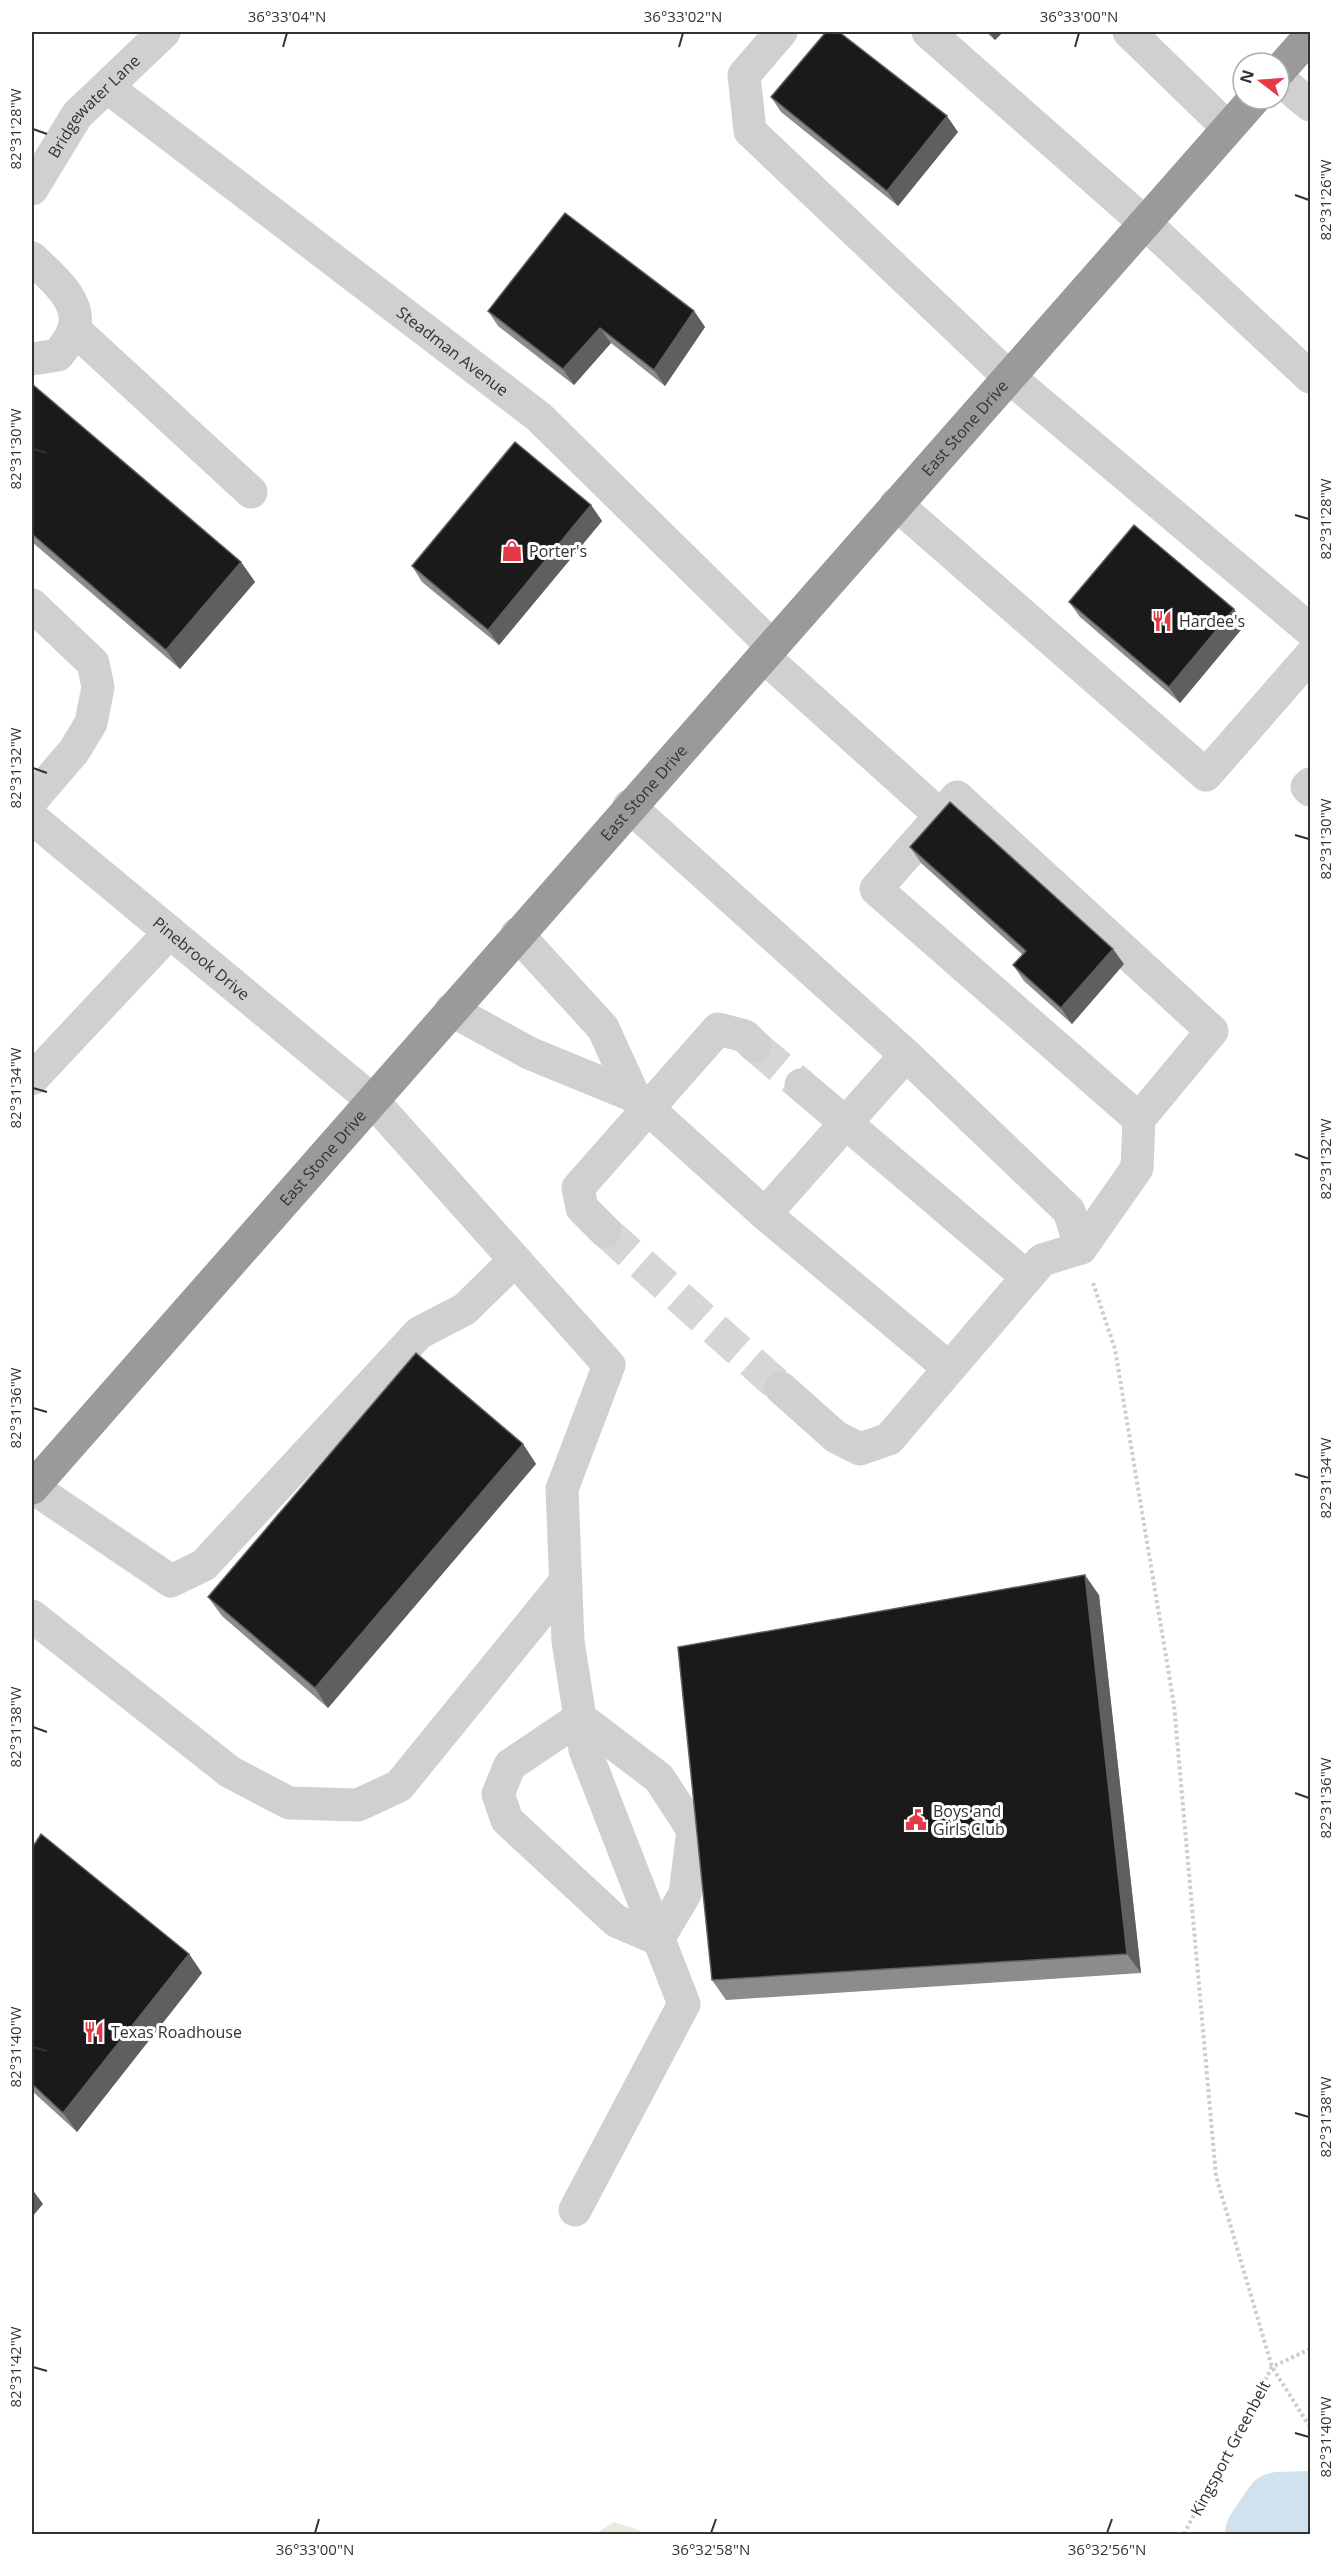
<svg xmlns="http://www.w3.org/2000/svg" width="1342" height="2566" viewBox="0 0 1342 2566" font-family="'Open Sans',sans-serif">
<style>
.green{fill:#e6ecdf}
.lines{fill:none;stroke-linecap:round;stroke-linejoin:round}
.river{stroke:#cfe2ee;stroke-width:74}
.minor-tunnel{stroke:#d6d6d6;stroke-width:33;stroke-dasharray:33 16;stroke-linecap:butt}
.path{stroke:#cdcdcd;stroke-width:4;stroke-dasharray:3 3;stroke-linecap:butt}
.minor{stroke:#d0d0d0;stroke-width:33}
.highway{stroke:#9a9a9a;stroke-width:33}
.wall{fill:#8c8c8c}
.shaded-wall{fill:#5f5f5f}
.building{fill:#1a1a1a;stroke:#5f5f5f;stroke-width:1.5}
.ticks{fill:none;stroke:#333;stroke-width:2}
.labels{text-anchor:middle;stroke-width:6;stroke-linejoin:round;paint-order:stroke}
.street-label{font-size:16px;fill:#333;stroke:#fff}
.poi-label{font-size:16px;fill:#333;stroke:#fff;text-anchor:start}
.neatline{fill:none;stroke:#333;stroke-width:2}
.ticks-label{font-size:15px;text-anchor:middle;fill:#333}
</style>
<rect width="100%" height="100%" fill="#fff"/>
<path class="green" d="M614,2522L639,2530L642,2534H595Z"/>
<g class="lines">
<path class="river" d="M1262,2534L1279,2509L1310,2508"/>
<path class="minor-tunnel" d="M755,1046L801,1085
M605,1231L781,1388"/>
<path class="path" d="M1093,1283L1115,1349L1174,1705L1216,2176L1272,2367L1310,2427
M1184,2534L1272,2367L1310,2349"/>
<g class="minor">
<path d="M781,32L744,75L750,131L1009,377L1310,630"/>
<path d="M928,32L1145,223L1310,377"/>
<path d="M1129,32L1228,128"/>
<path d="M1279,79L1310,105"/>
<path id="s1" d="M107,87L539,417L772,646"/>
<path id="s2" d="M32,189L77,115L164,32"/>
<path d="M32,258C49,275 85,302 73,331C70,340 63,348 58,355L32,359"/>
<path d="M75,330L251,492"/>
<path d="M896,504L1206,775L1310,656"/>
<path d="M32,605L93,663L98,687L91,723L74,751L32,800"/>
<path d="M763,656L941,816"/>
<path d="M1310,784L1307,787L1310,790"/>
<path d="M629,806L906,1055L1069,1211L1081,1248"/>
<path id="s3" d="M32,818L372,1100L609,1365L562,1489L568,1641L585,1750L684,2004L575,2210"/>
<path d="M517,934L603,1028L634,1096"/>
<path d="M451,1010L529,1053L634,1096L765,1214L949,1368"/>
<path d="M32,1079L170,932"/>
<path d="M801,1085L1027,1277"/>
<path d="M765,1214L906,1055"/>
<path d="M605,1231L582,1208L578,1188L718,1029L745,1036L755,1046"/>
<path d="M781,1388L836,1437L860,1449L889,1439L1042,1260L1081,1248L1137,1168L1139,1119L1212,1031L957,797L876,889L1139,1119"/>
<path d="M32,1487L171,1581L204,1565L419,1333L465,1309L515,1260"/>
<path d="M32,1616L230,1772L289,1803L358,1805L399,1786L565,1582"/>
<path d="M580,1718L659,1778L693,1830L685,1894L658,1939L616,1921L507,1820L498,1794L510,1765Z"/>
</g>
<g class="highway">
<path d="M1279,71L1310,36"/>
<path id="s4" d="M32,1488L1254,99"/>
</g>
</g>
<path class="wall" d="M986,32H1003L995,40Z
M771,97L958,132L898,206L781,112Z
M488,311H694L705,327L665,386L611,343L574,385L498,326Z
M32,384L241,562L255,582L180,669L32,542Z
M591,505L602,521L499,645L422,582L412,566Z
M1069,602L1245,625L1180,703L1080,617Z
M910,847L1124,964L1072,1024L1024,981L1013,965L1023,955L921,863Z
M523,1444L536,1464L328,1708L222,1616L208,1597Z
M1099,1595L1141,1973L726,2000L712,1980Z
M32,1848L189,1954L202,1973L77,2132L32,2091Z"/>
<path class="shaded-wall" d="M989,32H1003L995,40Z
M947,116L958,132L898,206L887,191Z
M694,311L705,327L665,386L654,370Z
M600,328L611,343L574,385L563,369Z
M591,505L602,521L499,645L488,630Z
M241,562L255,582L180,669L166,650Z
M1234,609L1245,625L1180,703L1169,687Z
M1113,949L1124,964L1072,1024L1061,1008Z
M523,1444L536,1464L328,1708L315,1688Z
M1085,1575L1099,1595L1141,1973L1127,1954Z
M189,1954L202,1973L77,2132L63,2113Z
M32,2189L43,2204L32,2217Z"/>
<path class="building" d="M826,32H839L947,116L887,191L771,97Z
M565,213L694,311L654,370L600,328L563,369L488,311Z
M32,384L241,562L166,650L32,534Z
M515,442L591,505L488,630L412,566Z
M1134,525L1234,609L1169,687L1069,602Z
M950,802L1113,949L1061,1008L1013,965L1026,951L910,847Z
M416,1353L523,1444L315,1688L208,1597Z
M1085,1575L1127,1954L712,1980L678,1647Z
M41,1834L189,1954L63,2113L32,2084V1848Z"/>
<path class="ticks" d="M283,47L287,33M679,47L683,33M1075,47L1079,33M33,129L47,134M1295,195L1309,200M33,449L47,453M1295,515L1309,519M33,768L47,773M1295,835L1309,839M33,1088L47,1092M1295,1154L1309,1159M33,1408L47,1412M1295,1474L1309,1478M33,1727L47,1732M1295,1793L1309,1798M33,2047L47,2051M1295,2113L1309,2117M33,2367L47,2371M1295,2433L1309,2437M315,2533L319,2519M711,2533L716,2519M1107,2533L1112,2519"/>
<defs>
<symbol id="shop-bare" viewBox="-9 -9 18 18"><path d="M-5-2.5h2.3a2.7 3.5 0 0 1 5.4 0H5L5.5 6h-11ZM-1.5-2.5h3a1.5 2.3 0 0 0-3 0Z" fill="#e63946" stroke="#fff" stroke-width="2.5" paint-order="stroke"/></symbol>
<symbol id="restaurant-bare" viewBox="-9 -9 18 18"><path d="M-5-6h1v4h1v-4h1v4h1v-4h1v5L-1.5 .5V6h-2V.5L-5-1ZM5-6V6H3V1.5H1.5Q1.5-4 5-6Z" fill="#e63946" stroke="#fff" stroke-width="2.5" paint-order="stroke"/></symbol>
<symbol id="civic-bare" viewBox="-9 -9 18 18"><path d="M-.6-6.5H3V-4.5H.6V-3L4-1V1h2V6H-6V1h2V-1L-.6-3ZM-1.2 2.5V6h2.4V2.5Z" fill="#e63946" stroke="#fff" stroke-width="2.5" paint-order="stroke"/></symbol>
</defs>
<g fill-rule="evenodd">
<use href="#shop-bare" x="497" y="536" width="30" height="30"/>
<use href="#restaurant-bare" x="1147" y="606" width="30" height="30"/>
<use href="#civic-bare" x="901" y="1805" width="30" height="30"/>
<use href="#restaurant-bare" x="79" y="2017" width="30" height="30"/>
</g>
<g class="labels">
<g class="street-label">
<text dy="6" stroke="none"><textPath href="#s2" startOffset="104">Bridgewater Lane</textPath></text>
<text dy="6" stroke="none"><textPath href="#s1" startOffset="435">Steadman Avenue</textPath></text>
<text dy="6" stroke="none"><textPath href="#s4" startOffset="1412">East Stone Drive</textPath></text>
<text dy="6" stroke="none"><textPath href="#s4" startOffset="926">East Stone Drive</textPath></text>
<text dy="6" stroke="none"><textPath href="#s3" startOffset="220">Pinebrook Drive</textPath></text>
<text dy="6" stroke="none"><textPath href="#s4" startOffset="440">East Stone Drive</textPath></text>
<text transform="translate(1230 2448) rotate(-62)" y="6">Kingsport Greenbelt</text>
</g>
<g class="poi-label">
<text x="529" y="557">Porter's</text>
<text x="1179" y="627">Hardee's</text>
<text x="933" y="1817">Boys and<tspan x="933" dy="18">Girls Club</tspan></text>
<text x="111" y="2038">Texas Roadhouse</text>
</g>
</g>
<rect width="1342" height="2566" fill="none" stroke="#ffffff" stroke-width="66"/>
<g transform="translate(1261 81) rotate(287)"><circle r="28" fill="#ffffff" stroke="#adadad" stroke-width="1.5"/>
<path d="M0-4.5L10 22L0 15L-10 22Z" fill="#e63946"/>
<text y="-9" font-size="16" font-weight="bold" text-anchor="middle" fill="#333333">N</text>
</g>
<rect x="33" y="33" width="1276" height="2500" class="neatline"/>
<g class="ticks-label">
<text x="287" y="22">36°33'04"N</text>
<text x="683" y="22">36°33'02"N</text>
<text x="1079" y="22">36°33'00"N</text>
<text transform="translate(16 129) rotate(-90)" y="5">82°31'28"W</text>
<text transform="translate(1326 200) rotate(-90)" y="5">82°31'26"W</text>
<text transform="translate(16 449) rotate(-90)" y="5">82°31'30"W</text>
<text transform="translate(1326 519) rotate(-90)" y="5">82°31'28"W</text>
<text transform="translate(16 768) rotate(-90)" y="5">82°31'32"W</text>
<text transform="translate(1326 839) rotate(-90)" y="5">82°31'30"W</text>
<text transform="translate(16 1088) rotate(-90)" y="5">82°31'34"W</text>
<text transform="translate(1326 1159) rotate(-90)" y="5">82°31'32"W</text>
<text transform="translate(16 1408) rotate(-90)" y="5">82°31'36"W</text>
<text transform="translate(1326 1478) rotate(-90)" y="5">82°31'34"W</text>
<text transform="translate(16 1727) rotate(-90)" y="5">82°31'38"W</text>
<text transform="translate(1326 1798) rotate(-90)" y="5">82°31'36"W</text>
<text transform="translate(16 2047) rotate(-90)" y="5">82°31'40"W</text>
<text transform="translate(1326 2117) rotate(-90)" y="5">82°31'38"W</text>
<text transform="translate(16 2367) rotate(-90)" y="5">82°31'42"W</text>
<text transform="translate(1326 2437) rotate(-90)" y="5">82°31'40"W</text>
<text x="315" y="2555">36°33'00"N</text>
<text x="711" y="2555">36°32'58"N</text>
<text x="1107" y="2555">36°32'56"N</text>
</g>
</svg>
